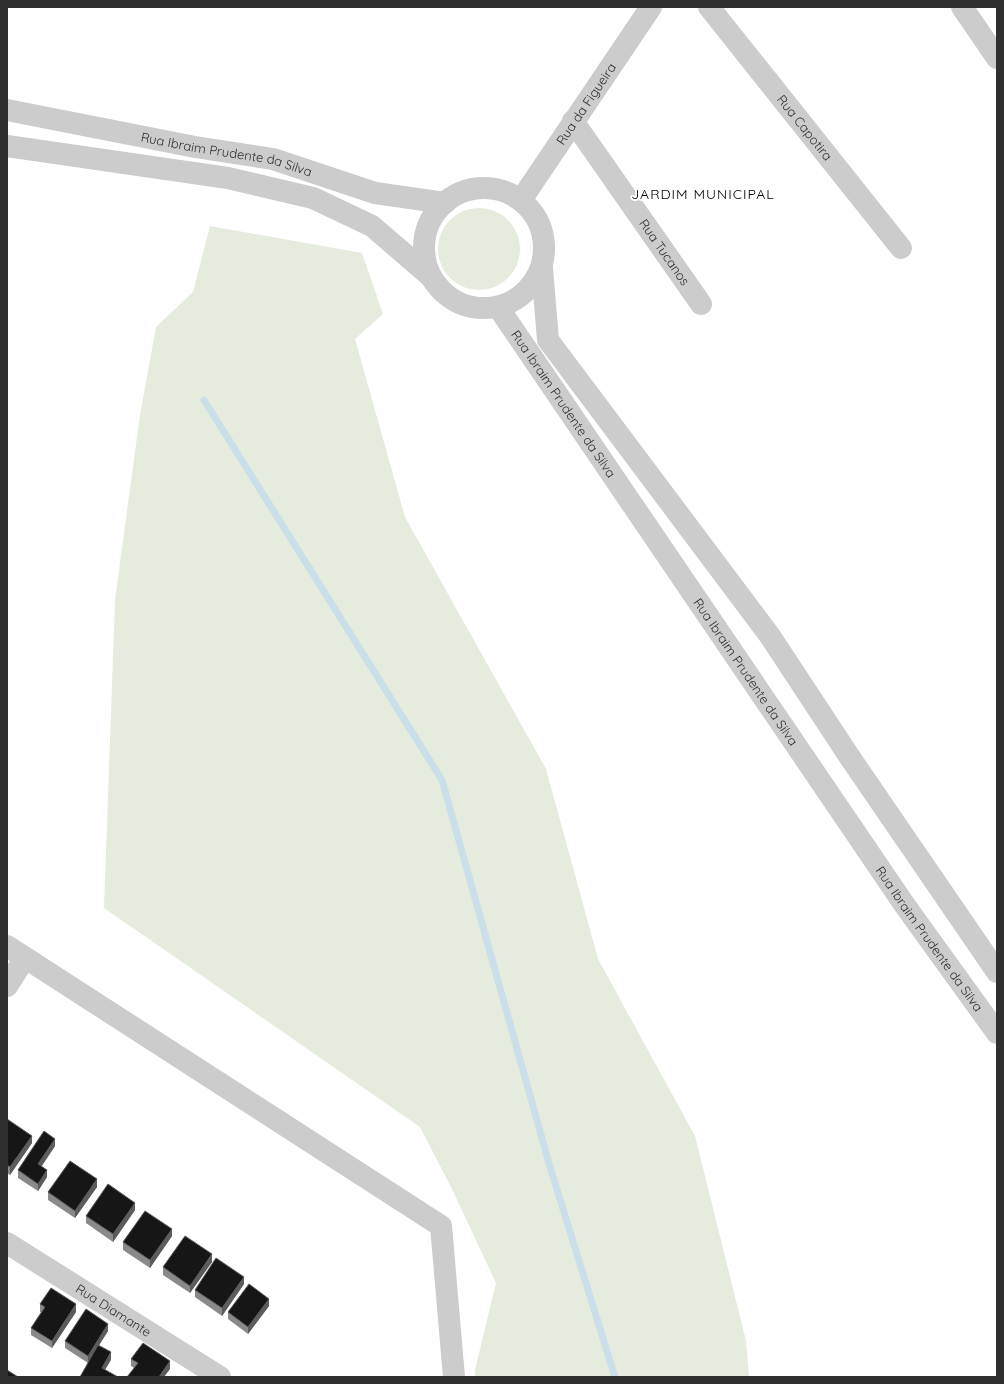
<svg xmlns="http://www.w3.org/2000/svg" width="1004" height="1384" viewBox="0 0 1004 1384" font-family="Quicksand,sans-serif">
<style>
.green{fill:#e5ebdd}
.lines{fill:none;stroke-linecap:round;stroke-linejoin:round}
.stream{stroke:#cadfea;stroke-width:7}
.minor{stroke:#ccc;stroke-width:22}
.wall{fill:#8a8a8a}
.shaded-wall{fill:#5c5c5c}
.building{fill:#161616;stroke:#5c5c5c}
.labels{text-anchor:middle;stroke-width:4;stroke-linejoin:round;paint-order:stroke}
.street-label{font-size:13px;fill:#2f2f2f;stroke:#fff}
.neighbourhood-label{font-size:14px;letter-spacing:1px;fill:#000;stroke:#fff}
</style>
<rect width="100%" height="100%" fill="#fff"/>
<path class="green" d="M438 249a41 41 0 1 1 82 0a41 41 0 1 1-82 0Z
M210,226L362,253L383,314L355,339L405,517L546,769L598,959L695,1136L746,1341L749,1377H475V1370L496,1283L452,1189L420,1127L104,908L115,600L140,415L156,327L193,292Z"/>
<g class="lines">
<path class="stream" d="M204,400L442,780L550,1167L615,1377"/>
<g class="minor">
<path id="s1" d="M709,7L901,248"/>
<path d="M962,7L997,58"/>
<path id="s2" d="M7,110L195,147L273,159L375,193L445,203"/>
<path id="s3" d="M573,121L701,304"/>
<path d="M7,146L228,178L313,198L372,226L430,276"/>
<circle cx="484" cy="248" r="60"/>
<path id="s4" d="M521,200L651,7"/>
<path d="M542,268L548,340L770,636L851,759L997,972"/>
<path id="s5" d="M498,307L906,907L997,1033"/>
<path d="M7,946L441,1226L454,1377"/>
<path d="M7,986L25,958"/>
<path id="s6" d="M7,1243L220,1377"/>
</g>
</g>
<path class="wall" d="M7,1119L32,1143L10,1175L7,1173Z
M55,1146L42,1166L47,1177L38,1191L18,1178V1170Z
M97,1187L75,1218L48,1200V1192Z
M135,1210L113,1242L86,1223V1216Z
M172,1236L150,1268L123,1250V1242Z
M212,1262L190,1293L163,1275V1267Z
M244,1284L222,1316L195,1297V1290Z
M40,1304L76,1312L52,1348L31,1335V1328L41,1312H40Z
M269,1306L248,1334L228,1319V1312Z
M108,1331L99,1345L111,1360L88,1363L65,1348V1341Z
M131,1359L170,1369L134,1368L131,1366Z"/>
<path class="shaded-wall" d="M32,1136V1143L10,1175V1167Z
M55,1139V1146L38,1171V1164Z
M47,1170V1177L38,1191V1184Z
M97,1179V1187L75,1218V1211Z
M135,1203V1210L113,1242V1234Z
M172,1229V1236L150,1268V1260Z
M212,1254V1262L190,1293V1286Z
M244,1277V1284L222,1316V1308Z
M269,1299V1306L248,1334V1327Z
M76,1304V1312L52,1348V1341Z
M108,1324V1331L88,1363V1356Z
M111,1352V1360L102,1375V1368Z
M170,1361V1369L164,1377H159Z"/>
<path class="building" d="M7,1119L32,1136L10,1167L7,1165Z
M44,1131L55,1139L38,1164L47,1170L38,1184L18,1170Z
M70,1161L97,1179L75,1211L48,1192Z
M108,1184L135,1203L113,1234L86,1216Z
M145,1211L172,1229L150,1260L123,1242Z
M185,1236L212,1254L190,1286L163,1267Z
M216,1258L244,1277L222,1308L195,1290Z
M249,1284L269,1299L248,1327L228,1312Z
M51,1288L76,1304L52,1341L31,1328L45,1307L40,1304Z
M86,1309L108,1324L88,1356L65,1341Z
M143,1343L170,1361L159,1377H127L138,1363L131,1359Z
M98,1345L111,1352L102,1368L118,1377H80Z
M7,1370L18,1377H7Z"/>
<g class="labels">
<g class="street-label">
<text dy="5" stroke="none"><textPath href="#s4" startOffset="116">Rua da Figueira</textPath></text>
<text dy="5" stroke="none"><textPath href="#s1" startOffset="154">Rua Capotira</textPath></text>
<text dy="5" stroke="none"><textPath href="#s2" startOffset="224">Rua Ibraim Prudente da Silva</textPath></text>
<text dy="5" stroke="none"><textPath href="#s3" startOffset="160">Rua Tucanos</textPath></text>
<text dy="5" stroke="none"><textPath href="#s5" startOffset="117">Rua Ibraim Prudente da Silva</textPath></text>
<text dy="5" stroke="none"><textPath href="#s5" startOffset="441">Rua Ibraim Prudente da Silva</textPath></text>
<text dy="5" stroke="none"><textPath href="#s5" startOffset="765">Rua Ibraim Prudente da Silva</textPath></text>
<text dy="5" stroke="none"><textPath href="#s6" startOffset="126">Rua Diamante</textPath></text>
</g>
<g class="neighbourhood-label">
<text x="703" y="199">JARDIM MUNICIPAL</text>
</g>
</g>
<rect width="1004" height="1384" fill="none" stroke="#2f2f2f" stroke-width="16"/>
</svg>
